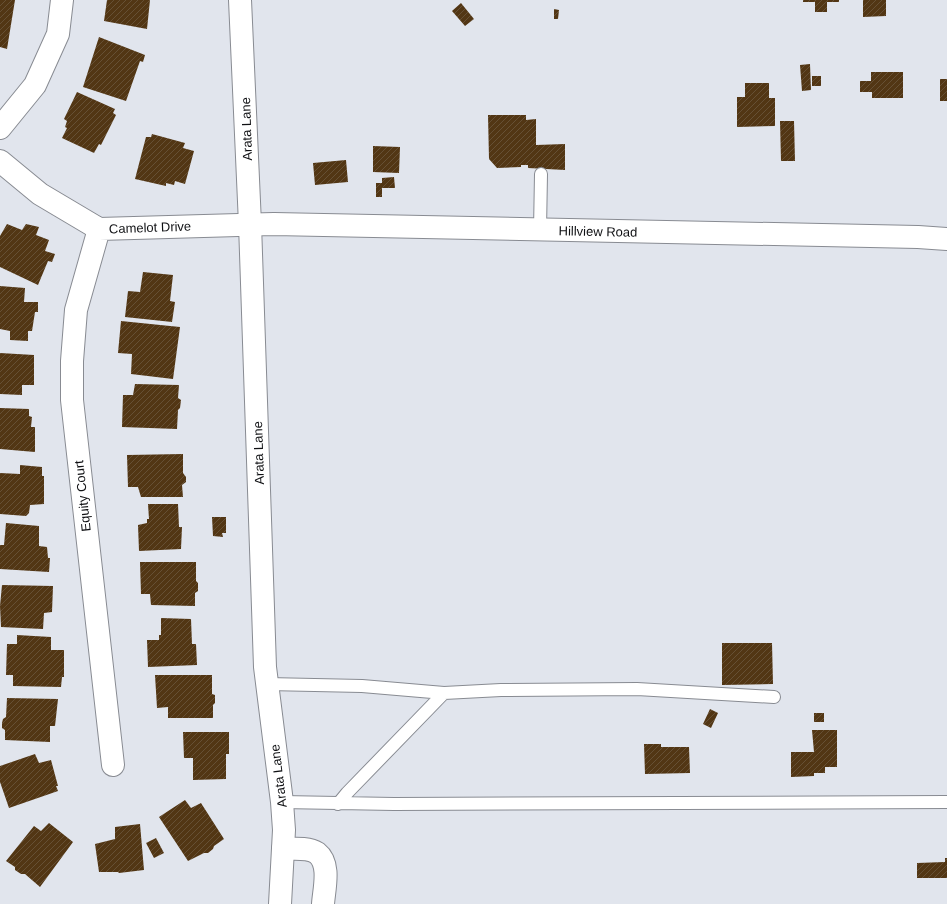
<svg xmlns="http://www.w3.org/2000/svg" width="947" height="904" viewBox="0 0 947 904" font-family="Helvetica,sans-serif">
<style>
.building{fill:url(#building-hatch)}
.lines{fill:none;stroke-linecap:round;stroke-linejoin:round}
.service-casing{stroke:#888b92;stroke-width:14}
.minor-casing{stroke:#888b92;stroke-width:24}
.tertiary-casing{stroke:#888b92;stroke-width:24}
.service{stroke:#fff;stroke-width:12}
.minor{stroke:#fff;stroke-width:22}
.tertiary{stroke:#fff;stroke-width:22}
.labels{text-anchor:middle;stroke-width:4;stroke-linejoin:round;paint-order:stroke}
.street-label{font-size:13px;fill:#0f1013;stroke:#fff}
</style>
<defs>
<pattern id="building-hatch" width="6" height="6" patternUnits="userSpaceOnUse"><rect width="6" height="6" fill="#523614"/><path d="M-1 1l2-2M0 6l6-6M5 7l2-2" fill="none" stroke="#665035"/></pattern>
</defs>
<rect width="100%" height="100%" fill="#e1e5ed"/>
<path class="building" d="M0,0H15L7,49L0,47Z
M107,0H150L147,29L104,21Z
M803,0H839V2H827V12H815V2H803Z
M863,0H886V16L863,17Z
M461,3L474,19L465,26L452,11Z
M554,9L559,10L558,19H554Z
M99,37L145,55L143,62L140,61L126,101L83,87Z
M810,64L811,90L802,91L800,65Z
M871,72H903V98H872V92H860V81H871Z
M812,76H821V86H812Z
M940,79H947V101H940Z
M745,83H769V98H775V126L737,127V97H745Z
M77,92L115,109L113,113L116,115L101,145L99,144L94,153L62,138L67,128L65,127L67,121L64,119Z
M488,115H526V120L536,119V145L565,144V170L528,168V165H521V167L497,168L489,159Z
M780,121H794L795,161H781Z
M152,134L185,143L183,148L194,151L185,184L175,181L174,185L166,183V186L135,179L146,137H151Z
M373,146L400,147L399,173L373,172Z
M346,160L348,182L315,185L313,163Z
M394,177L395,188H382V197H376V183H382V178Z
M7,224L22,230L26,224L39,227L36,235L49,240L45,251L55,254L52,262L48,261L38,285L0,267V236Z
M143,272L173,275L170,301L175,302L172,322L125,317L128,291L140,292Z
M0,286L25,288L24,302H38V312H35L32,331H28V341L10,340V331L0,329Z
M121,321L180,327L173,379L131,374L132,354L118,353Z
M0,353L34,355V385H22V395L0,394Z
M135,384L179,385L178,398L181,400L180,408L178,410L177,429L122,427L123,395H133Z
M0,408L29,409V416L32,417L31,427H35V452L0,449Z
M183,454V473L186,477V482L182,485L183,497H141L138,487H128L127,455Z
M20,465L42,467V476H44V504L30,505L29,513L26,516L0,514V473L20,474Z
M148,504H178L179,527H182L181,549L139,551L138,525L147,523V519H149Z
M212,517H226V533H222L223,537L213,536Z
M6,523L39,526V546L47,547L48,558H50L49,572L0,569V545H4Z
M140,562H196V581L198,583V591L195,593V606L151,605L150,594H141Z
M2,585L53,586L52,612L44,613L43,629L1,627L0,606Z
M161,618L191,619L192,644H196L197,665L148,667L147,640H159V635H161Z
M17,635L51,637V650H64V677H62L61,687L13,686V675H6L7,644H17Z
M722,643H772L773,684L722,685Z
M155,675H212V694L215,695V703L213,705V718H168V707L157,708Z
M7,698L58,699L55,726H50V742L5,740V730L2,728V723L3,719L6,717Z
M710,709L718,713L711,728L703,724Z
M814,713H824V722H814Z
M812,730H837V767H825V773H814V776L791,777V752H814Z
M183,732H229V754H226V779L193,780V758H184Z
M644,744H661V747H689L690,773L645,774Z
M35,754L39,763L51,760L58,786H56L58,791L9,808L0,782V766Z
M185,800L191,808L201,803L224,839L214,846L213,849L208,853H204L188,861L159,817Z
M49,823L73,842L40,887L25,874H21L15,870V867L6,861L34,826L41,831Z
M140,824L144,870L119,873L118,872H99L95,844L115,839V827Z
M156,838L164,853L154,858L146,843Z
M945,858H947V878H917V863L945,862Z"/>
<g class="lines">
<defs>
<path id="service" d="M540,230L541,174
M267,684L362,686L444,693L501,690L637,689L774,697
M282,802L394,804L947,802
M338,804L347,793L444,693"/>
<path id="minor" d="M0,128L35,85L58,34L62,0
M0,161L40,194L99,229L274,224L918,237L947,239
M99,229L76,310L72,361V400L113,765
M283,849C292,849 308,847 317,853C331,864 324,889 323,904"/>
<path id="tertiary" d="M240,0L250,224L265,667L282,802L284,830L280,904"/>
</defs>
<use href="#service" class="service-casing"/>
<use href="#minor" class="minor-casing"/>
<use href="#tertiary" class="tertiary-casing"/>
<use href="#service" class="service"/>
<use href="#minor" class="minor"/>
<use href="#tertiary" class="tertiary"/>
</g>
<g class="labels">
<g class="street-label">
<text transform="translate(246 129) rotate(-92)" y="5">Arata Lane</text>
<text transform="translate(150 227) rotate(-2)" y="5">Camelot Drive</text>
<text transform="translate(598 231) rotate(1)" y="5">Hillview Road</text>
<text transform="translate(258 453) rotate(-92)" y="5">Arata Lane</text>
<text transform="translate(82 496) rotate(-96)" y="5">Equity Court</text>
<text transform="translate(278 776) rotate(-97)" y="5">Arata Lane</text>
</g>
</g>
</svg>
